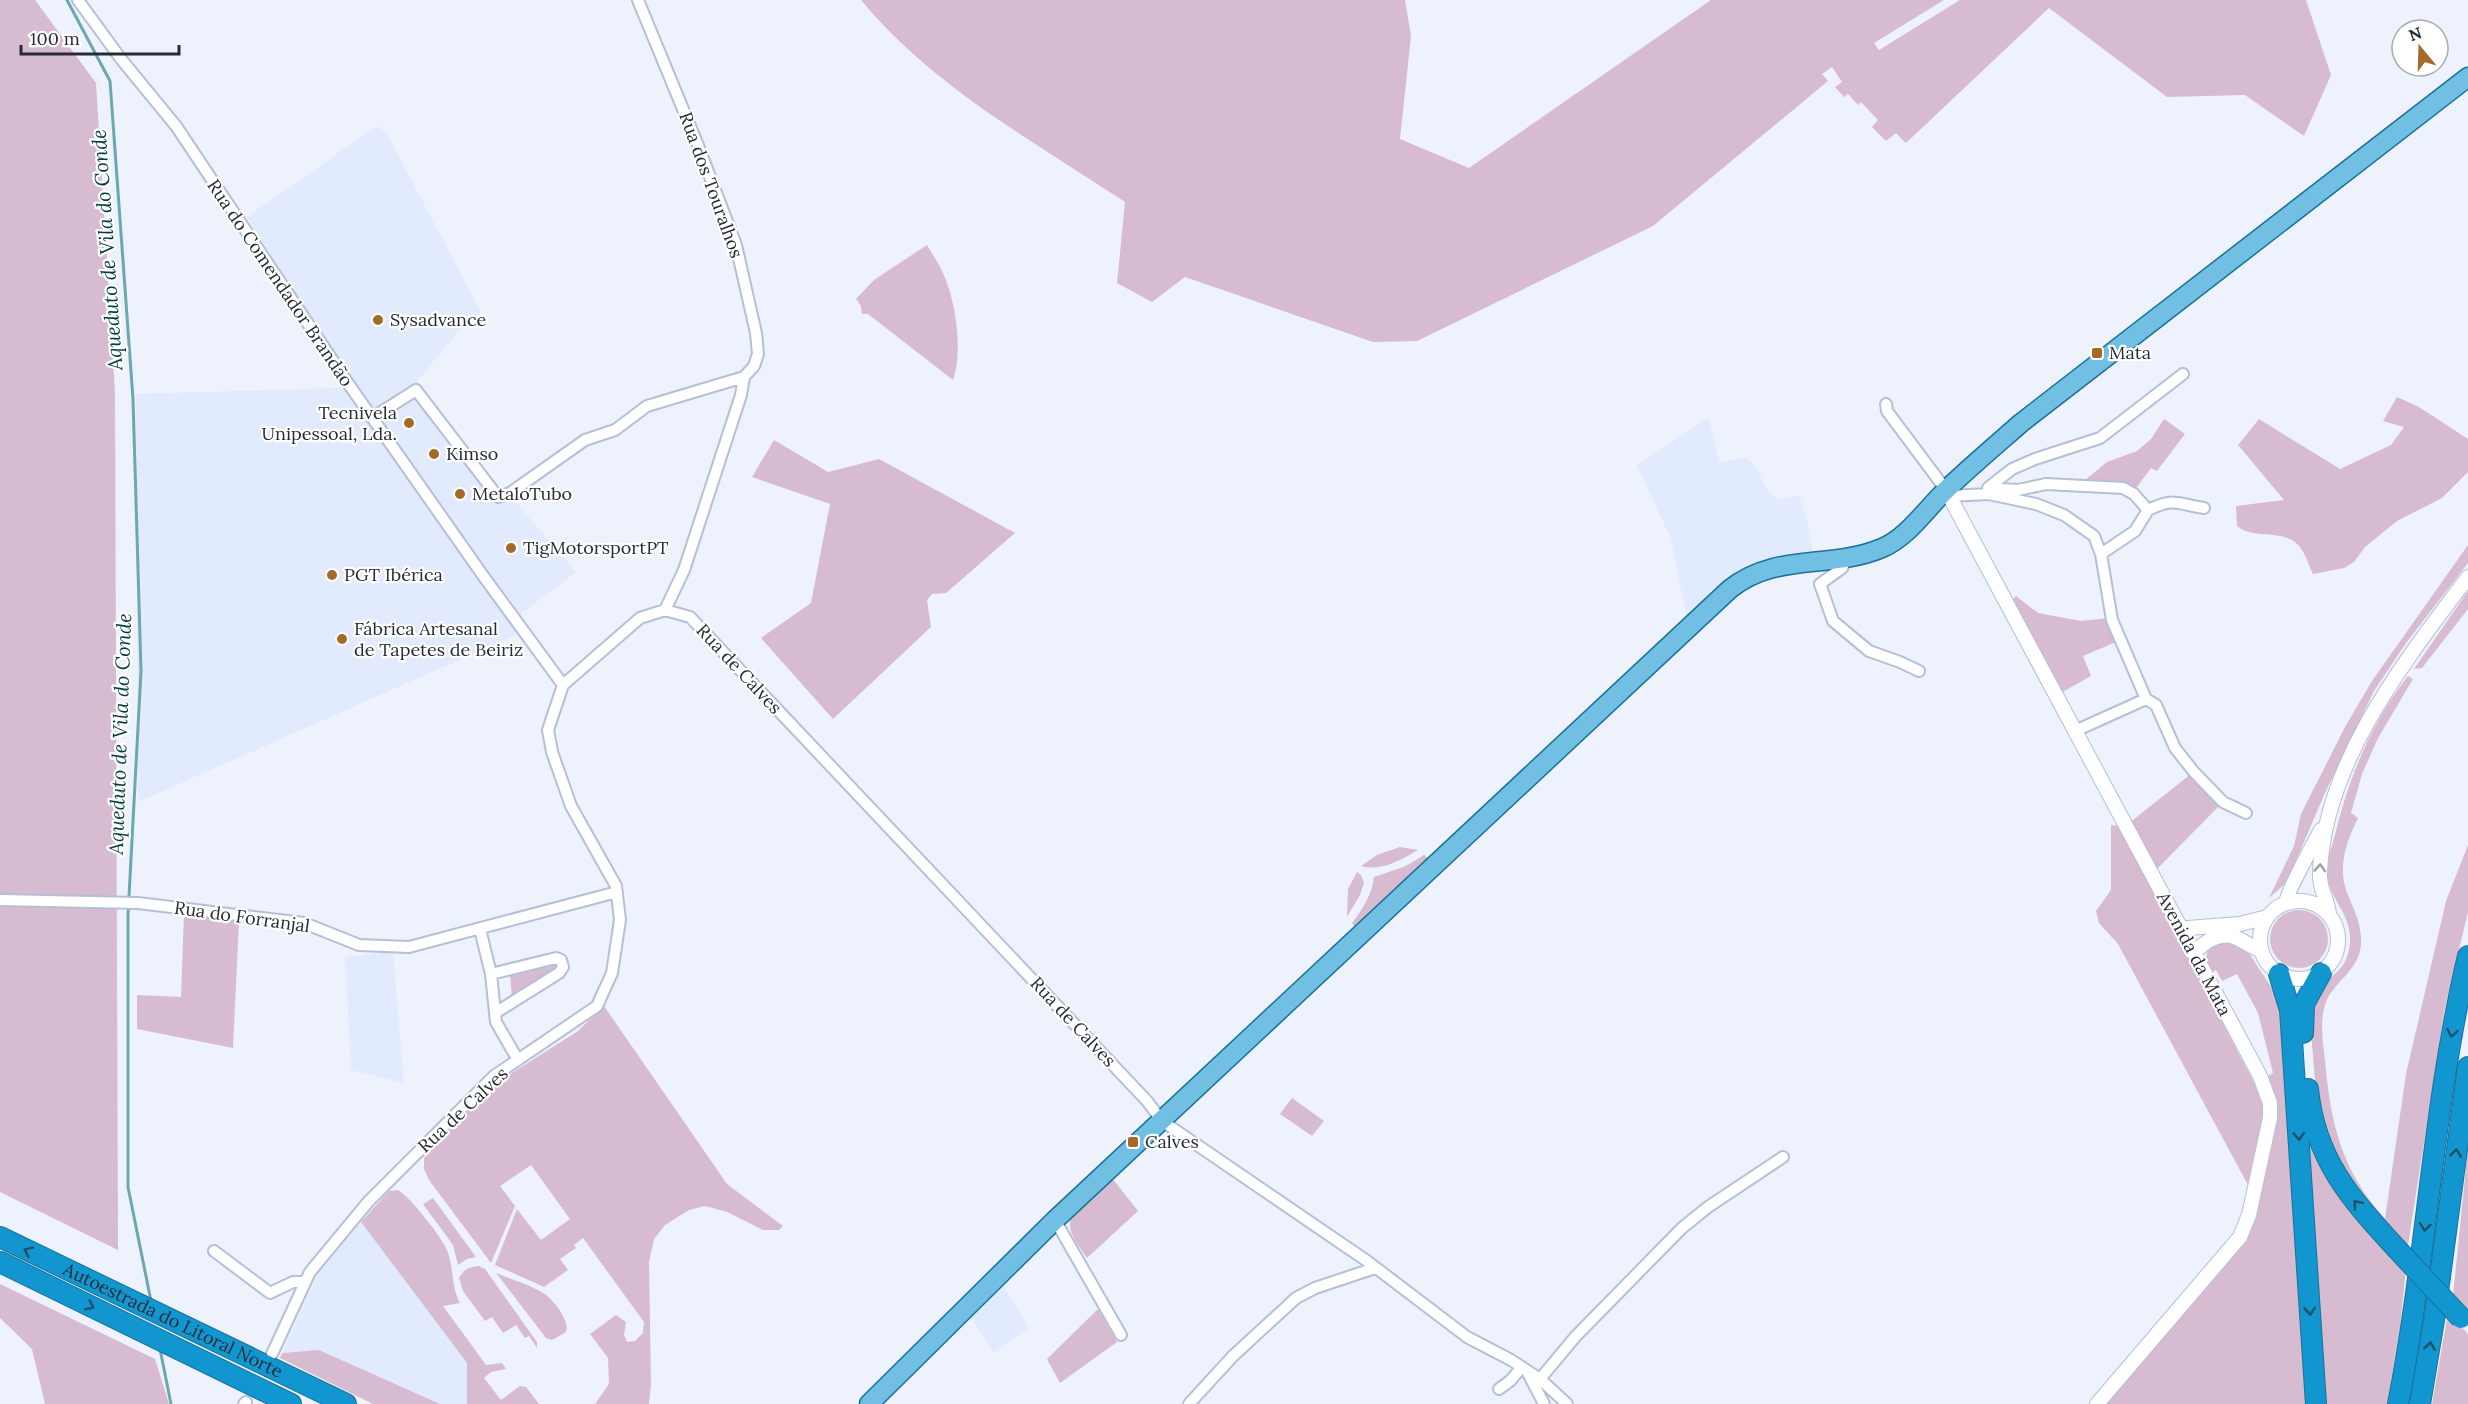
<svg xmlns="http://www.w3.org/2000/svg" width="2468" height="1404" viewBox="0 0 2468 1404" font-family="Lora,serif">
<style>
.built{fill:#e2eafe}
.green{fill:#d6bbd1}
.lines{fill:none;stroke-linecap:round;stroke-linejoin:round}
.stream{stroke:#6ba8af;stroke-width:3}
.minor-casing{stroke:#b5bfd8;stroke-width:14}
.tertiary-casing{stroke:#b5bfd8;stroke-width:16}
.primary-casing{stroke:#197199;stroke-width:21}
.motorway-casing{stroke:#197199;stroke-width:22}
.minor{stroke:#fff;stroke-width:10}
.tertiary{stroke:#fff;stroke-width:14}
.primary{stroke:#71c0e3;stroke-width:18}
.motorway{stroke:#1296d0;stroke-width:20}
.motorway-bridge-casing{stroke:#197199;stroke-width:22;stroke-linecap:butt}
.motorway-bridge{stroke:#1296d0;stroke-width:20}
.oneway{stroke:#9ea0a4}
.oneway2{stroke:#20506b}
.poi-dot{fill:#a36b27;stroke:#fff;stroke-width:2}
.labels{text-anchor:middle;stroke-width:4.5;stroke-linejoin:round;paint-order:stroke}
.street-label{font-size:18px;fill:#272b34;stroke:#fff}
.poi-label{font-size:18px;fill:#272b34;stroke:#fff;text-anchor:start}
.water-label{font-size:20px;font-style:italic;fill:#003b40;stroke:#fff}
</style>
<rect width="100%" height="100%" fill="#eef2fd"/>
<path class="built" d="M377,126L387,134L481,312L465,324L417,381L493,488L513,499L576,572L521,614L518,634L138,802L136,394L340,388L351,381L247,217Z
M1709,417L1719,463L1746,457L1755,465L1766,488L1778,500L1799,495L1808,525L1813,557L1763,565L1687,621L1671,539L1637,465Z
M393,952L404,1083L351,1070L345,957Z
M361,1222L467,1363V1404H440L319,1350L282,1353L321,1268Z
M1002,1283L1029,1328L994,1353L969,1315Z"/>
<path class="green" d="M0,0H35L96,83L115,392L118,1250L0,1192Z
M861,0H1405L1411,36L1400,139L1469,168L1711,0H1944L1874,43L1879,50L1960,0H2306L2331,75L2304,136L2245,95L2167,97L2049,8L1906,143L1896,133L1886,141L1872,127L1878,120L1861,102L1858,105L1848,94L1844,97L1835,87L1842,82L1832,67L1822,74L1828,81L1653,226L1417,341L1373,342L1185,277L1152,302L1117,283L1125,202C1033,141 932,86 861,0Z
M927,245C933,256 941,266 945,278C956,304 963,353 953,380L868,314H862L861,306L856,299L874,280Z
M2397,397L2419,407L2468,439V472L2442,498L2397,521L2365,547L2354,562L2344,568L2313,574C2309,566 2306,555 2300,547C2284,527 2255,541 2237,526L2236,506L2284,500L2238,445L2259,419L2340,469L2391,445L2404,427L2383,421Z
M2164,419L2185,434L2157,471L2151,468L2134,491L2085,480L2107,462L2137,451L2151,439Z
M774,440L828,472L879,459L1015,533L946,593L932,594L927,600L931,627L833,719L761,638L811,603L830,504L752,477Z
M2468,545V563L2406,643L2374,691L2324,795L2287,882L2269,898L2294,846L2301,814L2345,727L2372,681Z
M2468,591V609L2422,668L2414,669Z
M2016,596L2038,613L2081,621L2108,618L2116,642L2083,656L2091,676L2059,694L2009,603Z
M2408,676L2413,679L2378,738L2362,774L2351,813L2358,818C2349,837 2342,853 2343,875C2345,899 2363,916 2361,945C2358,972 2335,980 2326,1002C2319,1021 2323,1041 2325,1061C2331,1125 2341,1169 2385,1219L2406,1074L2446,901L2468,845V912L2445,1007L2408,1245C2400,1237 2391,1226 2383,1221C2377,1217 2371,1206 2366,1200C2325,1153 2317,1115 2313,1055C2312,1038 2307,1017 2312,1000C2321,976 2348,977 2350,942C2352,912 2327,899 2327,870C2327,859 2332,846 2335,835C2349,777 2371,723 2408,676Z
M2191,774L2220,805L2155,871L2129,823Z
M2111,825L2120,826L2264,1102V1120L2248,1185L2118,944L2099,923L2096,911L2111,890Z
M1400,847L1418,850C1401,860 1380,872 1361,866L1377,855Z
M1424,855L1431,860L1357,930L1352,923C1363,909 1372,894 1374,877L1406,866Z
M1357,872L1361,875L1364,883L1360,895L1347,917L1348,889Z
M2270 939a29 29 0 1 1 58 0a29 29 0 1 1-58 0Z
M184,914L239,921L233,1048L137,1029V995L181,997Z
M2222,939L2245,945C2258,971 2275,986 2283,1014L2310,1404H2106L2248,1234L2276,1118L2273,1092L2266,1077L2273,1073L2258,1013L2237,974L2222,981L2216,970L2209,974C2203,956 2206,946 2222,939Z
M554,963L556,970L512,997L510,975Z
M604,1006L727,1184L783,1226L779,1230H763L727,1212L705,1206L689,1210L665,1225L654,1239L649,1262L651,1385L649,1404H595L609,1384L608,1358L590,1334L616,1315L626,1322L624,1335L627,1342L635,1341L643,1333L644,1322L583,1238L574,1245L576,1248L560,1259L568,1270L544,1287L495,1265L517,1209L541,1240L570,1219L531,1165L500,1186L515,1206L491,1263L429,1180L424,1169V1158L493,1085L578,1031Z
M1292,1098L1324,1121L1312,1136L1280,1114Z
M2305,1101L2311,1129L2406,1268L2400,1326L2387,1404H2322Z
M2468,1147V1313L2453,1296Z
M1112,1178L1138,1211L1087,1258C1079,1246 1066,1232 1071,1217Z
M398,1190C410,1197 444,1239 448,1253C454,1270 451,1286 460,1303L443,1306L486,1365L502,1363L506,1369L491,1372L484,1378L501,1400L520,1386L526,1387L539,1404H467V1363L361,1222L389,1191Z
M433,1198L476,1257L467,1259L458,1265L453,1245L423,1204Z
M479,1266L485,1269L537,1342V1348L529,1336L525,1338L516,1325L503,1333L492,1317L485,1321L463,1291L459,1278C464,1269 469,1267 479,1266Z
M496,1273C512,1280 532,1285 546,1295C555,1302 570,1321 566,1332L552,1340L546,1338Z
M0,1284L155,1359L169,1404H45L32,1349L0,1318Z
M1098,1309L1117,1342L1060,1383L1047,1359Z
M2448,1313L2468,1334V1404H2432Z
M319,1350L440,1404H373L280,1358L282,1353Z"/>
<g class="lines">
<path class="stream" d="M67,0L110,81L133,399L141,671L128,915V1187L151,1301
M160,1349L171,1404"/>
<defs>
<path id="minor" d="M78,0L121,59L176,126L345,379L484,577L563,685
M638,0L699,148L736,245L756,333L758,354L754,366L744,377L741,395L684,570L665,610
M1886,404L1887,411L1946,490
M372,418L416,390L498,497L510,493L585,440L615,430L647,406L744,377
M1988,488L2012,469L2035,459L2100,438L2183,374
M1999,489L2018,490L2046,484L2123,488L2134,494L2148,510
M1949,496L1989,494L2036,504L2064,515L2094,536L2101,554L2112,620L2146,699
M2148,510C2175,497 2176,504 2204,508
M2101,554L2135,531L2148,510
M1847,558L1842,568L1820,584L1833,621L1869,651L1900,662L1919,671
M2146,699L2156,705L2175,748L2194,772L2223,802L2246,813
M2075,731L2146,699
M0,900L138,903L304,923L359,945L409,947L617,892
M480,929L491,974L496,1022L518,1060
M491,974L556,958L561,960L563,967L559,973L495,1013
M1055,1220L1121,1335
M214,1251L270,1293L293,1282H305
M272,1354L310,1272L368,1202L494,1076L597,1006L612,973L620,920L616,886L571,806L552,752L548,730L563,685L640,618L665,610L690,617L1147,1101L1162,1121L1367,1261L1467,1337L1511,1360L1540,1379L1567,1404
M1528,1373L1544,1404
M1540,1379L1576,1336L1682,1228L1708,1207L1783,1157
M1499,1389L1510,1381L1522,1367
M244,1404L246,1402
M1189,1404L1233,1356L1296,1298L1315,1288L1375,1268"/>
<path id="tertiary" d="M1946,490L2260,1076L2270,1103V1118L2249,1215L2240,1237L2097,1404
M2260 940a39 39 0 1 1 78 0a39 39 0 1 1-78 0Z
M2286,903C2285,896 2315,841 2321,830
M2329,914C2328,900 2319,889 2320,874C2323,764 2404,662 2468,577
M2181,931L2188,928L2240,924L2267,917
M2192,952C2200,949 2204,942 2212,939C2234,928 2243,945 2261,950"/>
<path id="primary" d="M869,1404L1055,1220L1730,589C1776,552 1830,570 1882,548C1907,538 1926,509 1946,490C1970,467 1996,445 2021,423L2468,77"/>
<g id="motorway">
<path d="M2279,974L2290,1010L2316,1404"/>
<path d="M2303,1033L2304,1004L2321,973"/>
<path d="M2308,1089C2315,1159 2350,1198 2396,1248"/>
<path id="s1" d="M0,1237L346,1404"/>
<path d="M0,1262L291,1404"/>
<path d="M2398,1404C2427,1255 2433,1103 2468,956"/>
<path d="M2420,1404L2435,1314L2468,1067"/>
</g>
</defs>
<use href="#minor" class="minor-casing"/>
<use href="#tertiary" class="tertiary-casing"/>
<use href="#primary" class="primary-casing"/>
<use href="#motorway" class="motorway-casing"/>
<use href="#minor" class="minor"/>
<use href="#tertiary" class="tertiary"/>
<use href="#primary" class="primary"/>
<use href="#motorway" class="motorway"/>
<defs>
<path id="motorway-bridge" d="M2396,1248L2461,1318"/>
</defs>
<use href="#motorway-bridge" class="motorway-bridge-casing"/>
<use href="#motorway-bridge" class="motorway-bridge"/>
</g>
<defs><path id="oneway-chevron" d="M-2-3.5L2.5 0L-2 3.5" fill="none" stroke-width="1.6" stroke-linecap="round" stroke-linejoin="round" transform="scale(1.5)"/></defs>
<use class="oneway" href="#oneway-chevron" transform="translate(2320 868) rotate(-86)"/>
<g class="oneway2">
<use href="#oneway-chevron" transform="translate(2452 1033) rotate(100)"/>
<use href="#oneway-chevron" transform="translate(2299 1136) rotate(86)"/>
<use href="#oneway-chevron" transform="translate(2456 1153) rotate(-83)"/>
<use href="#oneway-chevron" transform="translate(2357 1204) rotate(-130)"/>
<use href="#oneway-chevron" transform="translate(2425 1227) rotate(97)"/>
<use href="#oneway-chevron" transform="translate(28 1251) rotate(-154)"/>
<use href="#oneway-chevron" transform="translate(90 1306) rotate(26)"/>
<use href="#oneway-chevron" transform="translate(2310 1311) rotate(86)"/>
<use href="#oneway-chevron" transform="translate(2430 1346) rotate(-81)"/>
</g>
<g class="poi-dot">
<circle cx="378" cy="320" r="6"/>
<rect x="2091" y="347" width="12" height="12" rx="3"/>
<circle cx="409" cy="423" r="6"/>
<circle cx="434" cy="454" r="6"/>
<circle cx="460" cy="494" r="6"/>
<circle cx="511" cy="548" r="6"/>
<circle cx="332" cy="575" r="6"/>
<circle cx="342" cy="639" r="6"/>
<rect x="1127" y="1136" width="12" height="12" rx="3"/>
</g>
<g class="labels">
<g class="street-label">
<text transform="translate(711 185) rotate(70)" y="6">Rua dos Touralhos</text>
<text transform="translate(280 283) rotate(56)" y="6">Rua do Comendador Brandão</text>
<text transform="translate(739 669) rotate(47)" y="6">Rua de Calves</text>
<text transform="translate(242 917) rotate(8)" y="6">Rua do Forranjal</text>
<text transform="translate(2194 954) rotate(62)" y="6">Avenida da Mata</text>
<text transform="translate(1073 1022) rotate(47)" y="6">Rua de Calves</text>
<text transform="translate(463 1110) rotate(-43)" y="6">Rua de Calves</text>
<text dy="6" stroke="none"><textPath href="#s1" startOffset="192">Autoestrada do Litoral Norte</textPath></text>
</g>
<g class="poi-label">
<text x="390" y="326">Sysadvance</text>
<text x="2109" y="359">Mata</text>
<text x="397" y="419" text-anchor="end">Tecnivela<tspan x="397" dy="21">Unipessoal, Lda.</tspan></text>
<text x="446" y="460">Kimso</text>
<text x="472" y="500">MetaloTubo</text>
<text x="523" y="554">TigMotorsportPT</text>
<text x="344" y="581">PGT Ibérica</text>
<text x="354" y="635">Fábrica Artesanal<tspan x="354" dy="21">de Tapetes de Beiriz</tspan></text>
<text x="1145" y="1148">Calves</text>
</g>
<g class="water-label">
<text transform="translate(107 250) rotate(-94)" y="7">Aqueduto de Vila do Conde</text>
<text transform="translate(120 734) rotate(-88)" y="7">Aqueduto de Vila do Conde</text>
</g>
</g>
<g transform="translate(2420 48) rotate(341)"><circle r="28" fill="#ffffff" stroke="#a9aaae" stroke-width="1.5"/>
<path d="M0-4.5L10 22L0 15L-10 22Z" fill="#a36b27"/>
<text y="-9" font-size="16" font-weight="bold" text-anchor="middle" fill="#272b34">N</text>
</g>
<path d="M21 45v9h158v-9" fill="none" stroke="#272b34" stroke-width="3"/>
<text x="30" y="45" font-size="18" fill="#272b34" stroke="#ffffff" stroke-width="4.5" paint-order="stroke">100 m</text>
</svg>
